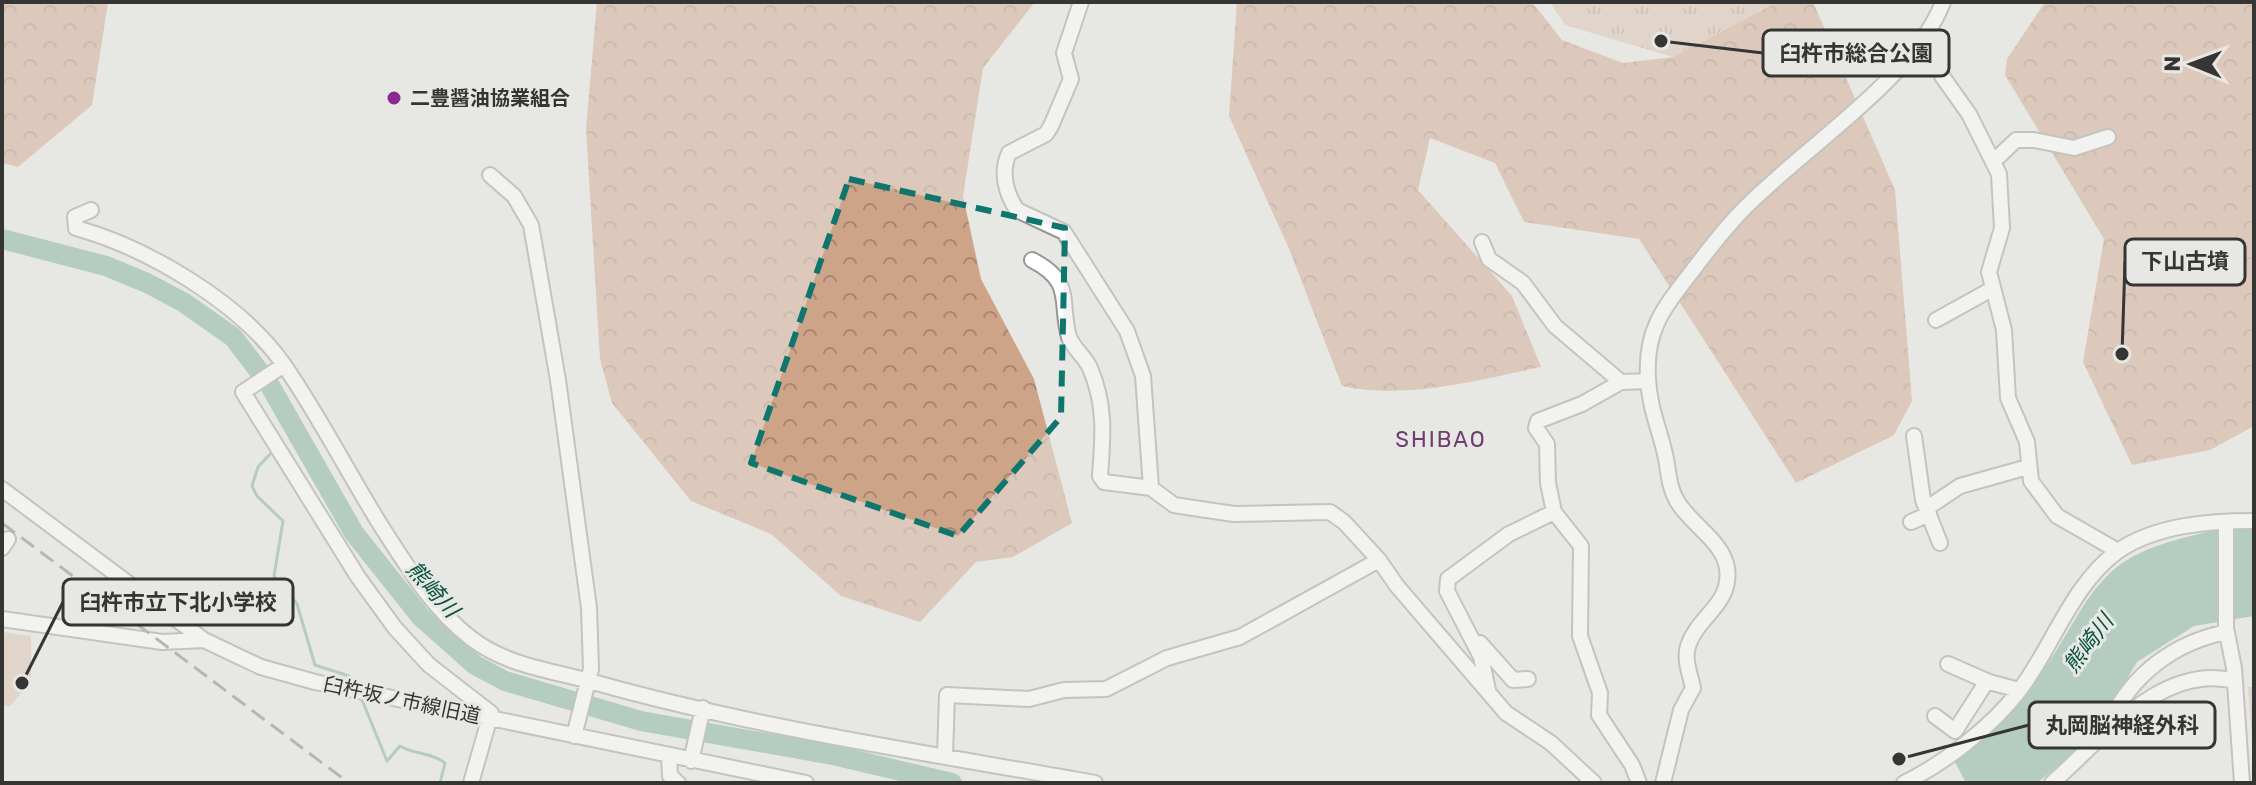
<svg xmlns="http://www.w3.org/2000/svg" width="2256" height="785" viewBox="0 0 2256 785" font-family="Rubik,'Noto Sans JP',sans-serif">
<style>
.green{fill:#dabcaa}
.forest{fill:url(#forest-crowns)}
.park{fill:url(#park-tufts)}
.water{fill:#75aa97}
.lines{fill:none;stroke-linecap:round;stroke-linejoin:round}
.stream{stroke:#75aa97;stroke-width:3}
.river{stroke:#75aa97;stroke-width:20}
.minor-casing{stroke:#979895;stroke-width:18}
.minor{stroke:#fff;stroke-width:14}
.rail{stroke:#7b7b79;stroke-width:3;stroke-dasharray:16 8;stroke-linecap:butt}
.marked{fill:none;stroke:#0f766e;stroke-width:6;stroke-dasharray:16 10;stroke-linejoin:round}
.poi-dot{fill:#8c2890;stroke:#e7e7e4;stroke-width:3}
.labels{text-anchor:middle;stroke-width:6;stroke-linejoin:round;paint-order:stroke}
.poi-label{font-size:20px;font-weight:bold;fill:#353634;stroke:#e7e7e4;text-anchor:start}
.street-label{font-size:20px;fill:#353634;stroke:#e7e7e4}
.neighbourhood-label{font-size:22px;letter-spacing:2px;fill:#6e3c6e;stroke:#e7e7e4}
.water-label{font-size:22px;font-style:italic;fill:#07513e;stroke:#e7e7e4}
.leader{fill:none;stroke:#353634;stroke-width:3}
.callout-dot{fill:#353634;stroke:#e7e7e4;stroke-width:3}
.callout{fill:#e7e7e4;stroke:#353634;stroke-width:3}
.callout-label{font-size:22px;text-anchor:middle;font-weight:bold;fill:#353634}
</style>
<defs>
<pattern id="forest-crowns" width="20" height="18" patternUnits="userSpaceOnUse" patternTransform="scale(2)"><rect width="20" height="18" fill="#cea489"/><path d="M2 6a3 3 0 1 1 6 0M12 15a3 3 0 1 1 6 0" fill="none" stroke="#a88671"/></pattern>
<pattern id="park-tufts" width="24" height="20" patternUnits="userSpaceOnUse" patternTransform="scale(2)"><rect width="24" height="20" fill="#dabcaa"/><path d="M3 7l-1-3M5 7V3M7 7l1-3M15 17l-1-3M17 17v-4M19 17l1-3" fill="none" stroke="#b29a8b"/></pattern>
</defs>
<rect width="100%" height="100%" fill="#e7e7e4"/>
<path class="green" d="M2,632L31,636V682L10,706H2Z
M2248,687H2254V765Z"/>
<path class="forest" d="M2,2H108L92,105L18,167L2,163Z
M597,2H1035L983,68L963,196L981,279L1034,379L1072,523L1013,557L976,562L920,622L841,596L771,534L691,501L612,403L600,359L586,129Z
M1237,2H1532L1562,40L1623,63L1673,57L1777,2H1813L1895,190L1912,401L1894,435L1796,483L1639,239L1524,222L1495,163L1430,138L1418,190L1512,296L1541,367C1478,380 1407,400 1342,386L1290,251L1229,116Z
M2045,2H2254V426L2210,450L2132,465L2083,362L2104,239L2005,75L2007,59Z"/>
<path class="park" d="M1550,2H1777L1673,57L1565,25Z"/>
<path class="water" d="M2254,524V616L2194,626L2137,662L2091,739L2037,783H1966L1954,760C1996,728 2029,693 2058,648C2074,622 2087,595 2110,573C2141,542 2213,530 2254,524Z"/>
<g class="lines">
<path class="stream" d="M272,452L258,467L252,486L257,496L283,521L274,576L297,604L315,665L349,676L355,685
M360,695L387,761L400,746C415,755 431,752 445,763L440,783"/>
<path class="river" d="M2,239L106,266L147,283L183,302L233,337L269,384L354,533L421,617L475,665L505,681L641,721L833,755L952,783"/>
<defs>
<path id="minor" d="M1081,2L1064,53L1071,79L1051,126L1046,134L1009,153C1000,172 1006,194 1017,210L1064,232L1127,331L1143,376L1151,488
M1920,43L1934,51L1942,76L1969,114L1999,174L2002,228L1989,272L2004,330L2008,398L2027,442L2031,481L2057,516L2118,551
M1994,161L2016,140H2034L2074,148L2108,137
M490,175L514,196L531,225L558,380L589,608L591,669L574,736
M91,210L75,217L76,228C148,248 241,303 284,365C320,417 349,475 383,529C408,568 434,610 472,639C508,666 550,670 593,682C756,728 927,753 1095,783
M1482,242L1489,259L1523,283L1555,326L1621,382
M1032,260C1075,282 1059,302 1069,337C1073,348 1085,357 1090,368C1106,405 1103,437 1100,476L1104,482L1151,488L1174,505L1200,509L1234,514L1330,512L1344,522L1379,560L1397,586L1506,713L1551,743L1594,783
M1936,320L1992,289
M284,365L243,392L358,577L395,628L429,665L491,713L471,783
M1914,436L1923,500L1940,543
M2,489L204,640L261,667L315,682L806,783
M1927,508L1960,486L2028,467
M1911,522L1929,514
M2226,522V628L2234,668L2242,783
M2,548L8,539
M2,619L162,642L204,640
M1480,643L1513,680L1528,679
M1948,664L1989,682L2019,690
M1488,690L1481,657L1447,591L1448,579L1509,534L1554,512
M1935,716L1955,731L1987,681
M2109,723C2132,674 2175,642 2227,632
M945,755L947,695L1029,699L1064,690L1106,689L1167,658L1240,637L1379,560
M669,757L670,776L678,783
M691,761L703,708
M1639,783L1632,765L1599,715L1600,693L1580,636L1581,546L1554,512L1548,483L1547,444L1536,428L1538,421L1582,404L1621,382L1648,381
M1663,783L1681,710L1693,688C1690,674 1684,660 1688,646C1698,615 1732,605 1727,568C1723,541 1690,524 1677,501C1668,486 1669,471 1665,454C1659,428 1649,406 1648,378C1645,329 1664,308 1693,270C1715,241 1737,213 1765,189C1820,137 1916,73 1943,2
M1904,783C1945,763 1991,727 2019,691C2052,648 2072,584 2118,551C2156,525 2209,521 2254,521
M2052,783C2101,740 2162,662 2235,681"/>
</defs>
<use href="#minor" class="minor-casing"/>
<use href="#minor" class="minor"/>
<path class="rail" d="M2,523L349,783"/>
</g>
<path d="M0 0H2256V785H0ZM849,179L1065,228L1061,417L958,536L751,463Z" fill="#e7e7e4" fill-opacity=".55" fill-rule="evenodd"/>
<path class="marked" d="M849,179L1065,228L1061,417L958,536L751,463Z"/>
<circle class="poi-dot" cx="394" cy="98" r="8"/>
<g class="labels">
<g class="poi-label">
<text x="410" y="105">二豊醤油協業組合</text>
</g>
<g class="street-label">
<text transform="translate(402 700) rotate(12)" y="7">臼杵坂ノ市線旧道</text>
</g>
<g class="neighbourhood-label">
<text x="1441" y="447">SHIBAO</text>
</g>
<g class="water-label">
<text transform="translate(433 589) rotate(48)" y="8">熊崎川</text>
<text transform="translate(2088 643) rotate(-53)" y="8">熊崎川</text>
</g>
</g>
<path class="leader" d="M1661 41L1763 53M2122 354L2125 262M22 683L63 602M1899 759L2029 725"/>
<g class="callout-dot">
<circle cx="1661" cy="41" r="8"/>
<circle cx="2122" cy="354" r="8"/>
<circle cx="22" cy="683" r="8"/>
<circle cx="1899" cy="759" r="8"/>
</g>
<g class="callout">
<rect x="1763" y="30" width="186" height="46" rx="8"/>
<rect x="2125" y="239" width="120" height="46" rx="8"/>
<rect x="63" y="579" width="230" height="46" rx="8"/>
<rect x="2029" y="702" width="186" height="46" rx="8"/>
</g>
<g class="callout-label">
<text x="1856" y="61">臼杵市総合公園</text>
<text x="2185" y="269">下山古墳</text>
<text x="178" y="610">臼杵市立下北小学校</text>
<text x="2122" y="733">丸岡脳神経外科</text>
</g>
<rect width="2256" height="785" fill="none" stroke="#353634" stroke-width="8"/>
<g transform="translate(2192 64) rotate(271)" stroke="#e7e7e4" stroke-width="6" paint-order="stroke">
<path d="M0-6L14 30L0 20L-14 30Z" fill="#353634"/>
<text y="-12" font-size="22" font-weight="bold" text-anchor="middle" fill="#353634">N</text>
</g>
</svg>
